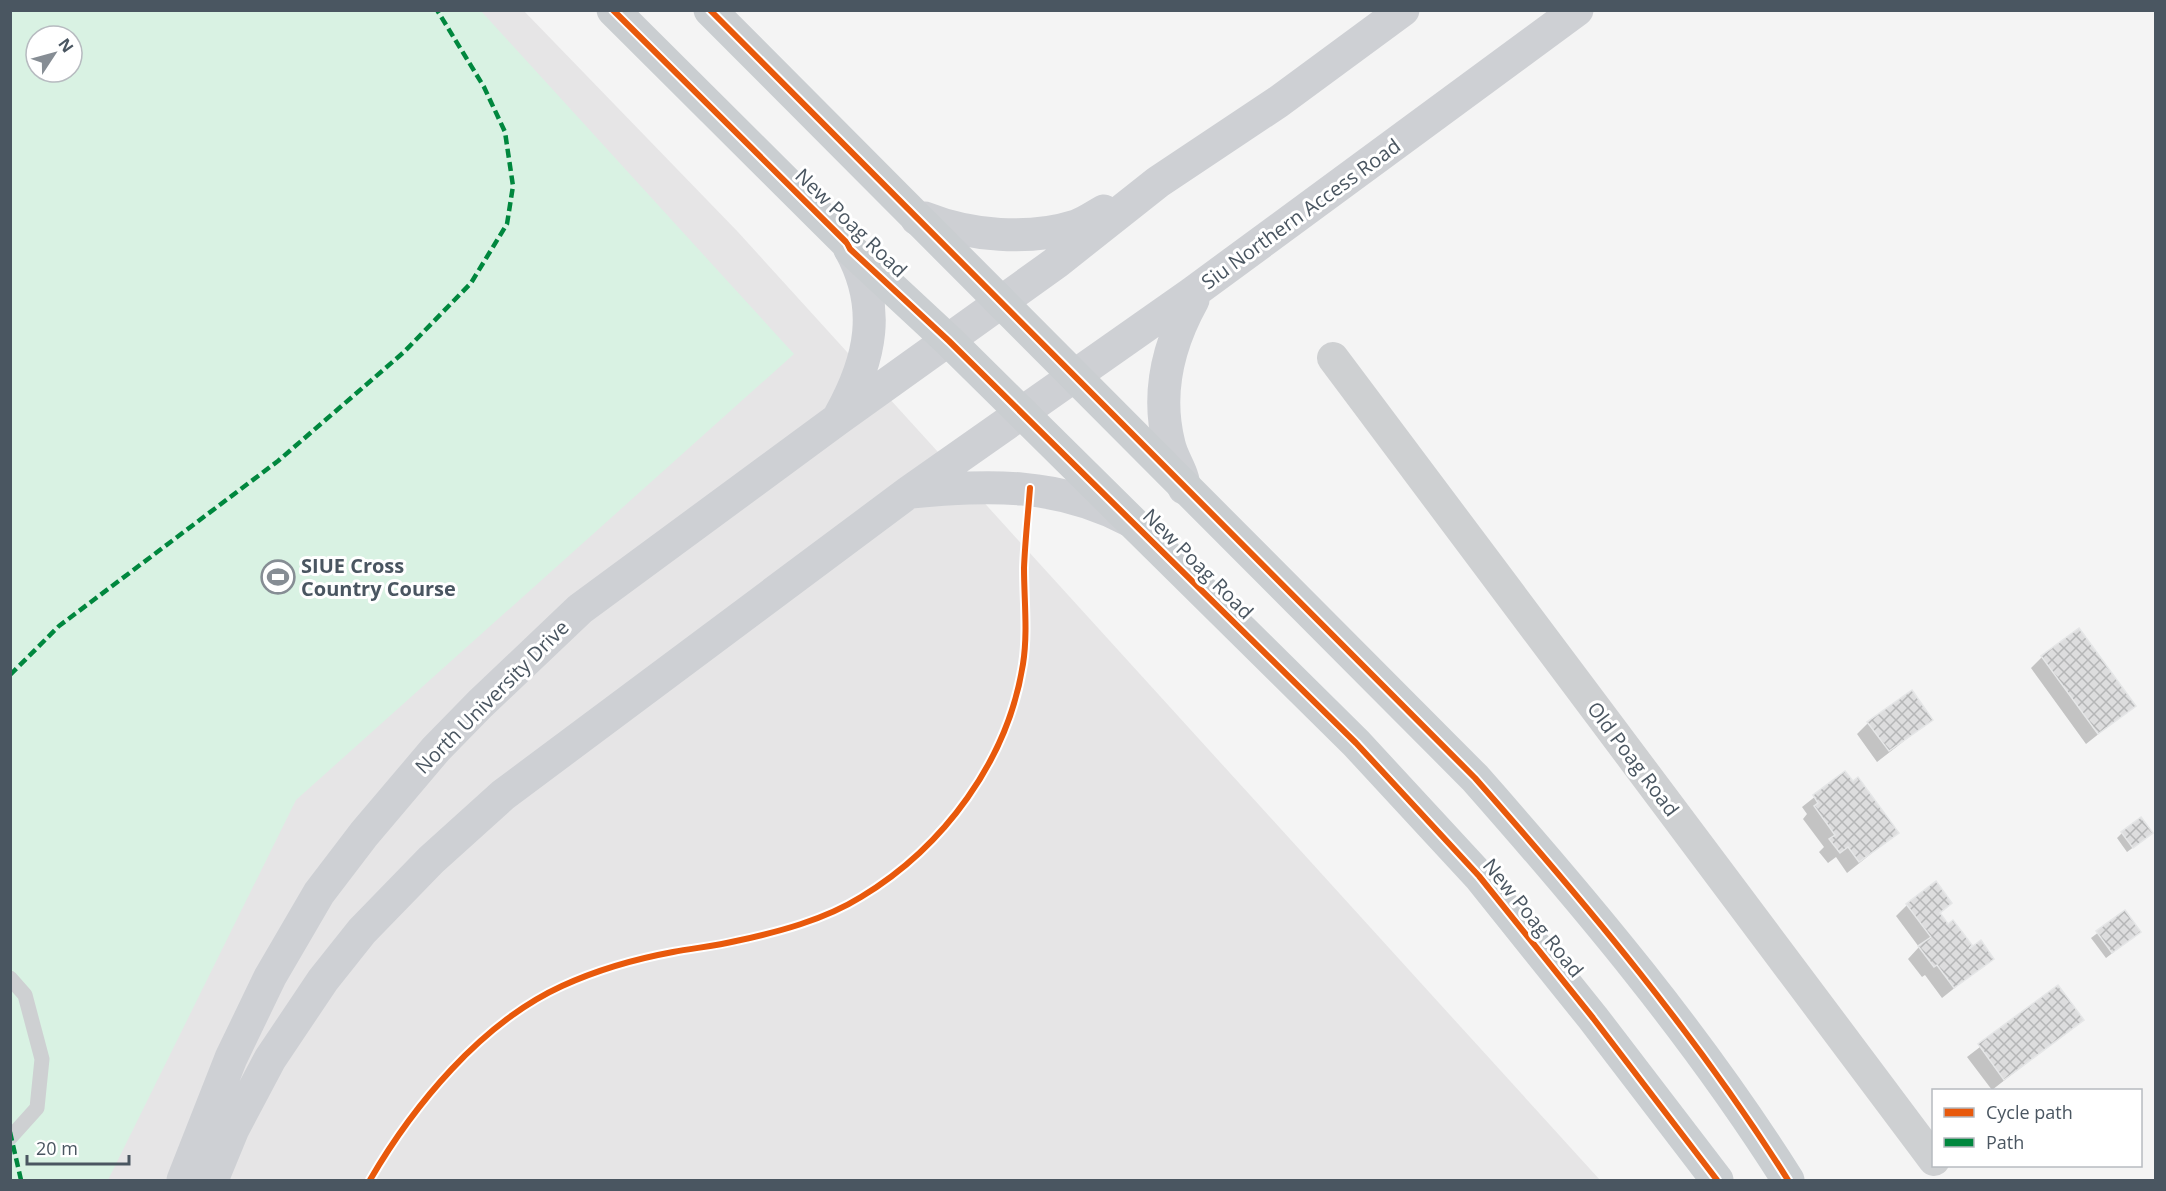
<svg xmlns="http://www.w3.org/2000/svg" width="2166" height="1191" viewBox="0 0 2166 1191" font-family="'Open Sans',sans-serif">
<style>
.education{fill:#e6e5e6;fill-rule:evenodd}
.pitch{fill:#d9f2e3;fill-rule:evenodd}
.shadow{fill:#0003}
.building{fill:url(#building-cross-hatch);stroke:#e5e6e7;stroke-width:1.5}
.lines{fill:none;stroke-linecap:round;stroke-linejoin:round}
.service{stroke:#ced0d2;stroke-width:15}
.minor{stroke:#ced0d2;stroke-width:32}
.secondary{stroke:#ced0d4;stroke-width:33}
.primary{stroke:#caced1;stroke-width:33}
.quiet{stroke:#00873e;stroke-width:4.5;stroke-dasharray:9 4.5;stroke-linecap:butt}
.cycleway-casing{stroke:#fff;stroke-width:10}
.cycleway{stroke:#e8590c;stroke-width:6}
.labels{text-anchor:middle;stroke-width:6;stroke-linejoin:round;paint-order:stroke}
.street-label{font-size:20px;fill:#4a5661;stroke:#fff}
.poi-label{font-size:20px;font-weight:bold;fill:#4a5661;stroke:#fff;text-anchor:start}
</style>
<defs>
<pattern id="building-cross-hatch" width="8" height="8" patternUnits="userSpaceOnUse" patternTransform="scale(1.5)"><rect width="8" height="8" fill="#ddddde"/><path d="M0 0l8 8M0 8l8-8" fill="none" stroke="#b5b6b7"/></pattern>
</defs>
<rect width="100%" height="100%" fill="#f4f4f4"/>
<path class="education" d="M10,11H524L738,232L1600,1180H11ZM36,36H72V72H36Z"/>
<path class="pitch" d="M10,11H481L794,354L296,800L108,1180H11ZM36,36H72V72H36Z"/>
<path class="shadow" d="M2042,657L2134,706L2086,744L2031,668Z
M1931,720L1877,762L1857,734L1868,723Z
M1845,773L1897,833L1847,873L1836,857L1828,863L1819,852L1824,847L1803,819L1807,814L1802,807Z
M2122,833L2146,838L2127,852L2117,838Z
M1950,903L1939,914L1963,954L1992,958L1942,998L1925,975L1922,977L1908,959L1919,947L1896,916L1907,905Z
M2125,912L2140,932L2106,958L2091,938Z
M2058,987L2082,1020L1992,1090L1967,1057Z"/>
<path class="building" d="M2079,628L2136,706L2098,734L2041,656Z
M1912,690L1933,720L1889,751L1867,722Z
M1845,771L1853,781L1858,777L1899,833L1859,862L1848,847L1840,853L1829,839L1835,835L1814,806L1818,803L1813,795Z
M2141,817L2153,833L2133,848L2121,832Z
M1936,881L1952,903L1940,913L1948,924L1953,920L1972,945L1969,949L1981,940L1994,959L1954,988L1937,965L1934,967L1918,946L1931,937L1906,904Z
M2125,910L2141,932L2112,953L2096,931Z
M2058,985L2084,1020L2004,1080L1978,1044Z"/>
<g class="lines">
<path class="service" d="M10,978L25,995L42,1059L37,1108L10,1138"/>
<path class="minor" d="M1333,358L1934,1160"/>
<path class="secondary" d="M917,219L925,218C970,236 1029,241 1076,226C1085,223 1095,216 1104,211
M840,415C871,359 882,307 850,249
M1184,488C1184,473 1172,459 1169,444C1156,393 1168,345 1193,300L1191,294
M911,492C991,485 1056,482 1129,520
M183,1180L231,1058L270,977L319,893L364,834L436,749L480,704L580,609L838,419L1057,262L1158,182L1278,102L1403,10
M212,1180L233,1129L270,1059L323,980L362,931L431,860L503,795L909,492L1191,294L1577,10"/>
<path class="primary" d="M613,10L847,243L850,249L949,341L1356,743L1479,876L1593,1018L1717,1180
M710,10L1475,778C1588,906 1697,1036 1788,1180"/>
<path class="quiet" d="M10,675L59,626L278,461L404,352L471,283L507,224L513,186L505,132L484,87L437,10
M10,1132L21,1180"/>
<defs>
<path id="cycleway" d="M613,10L847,243L850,249L949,341L1356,743L1479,876L1593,1018L1717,1180
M710,10L1475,778C1588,906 1697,1036 1788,1180
M370,1180C413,1106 481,1023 562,986C597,970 635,959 673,952C694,948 716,946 736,941C778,932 824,920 861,897C944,847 1008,760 1023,664C1028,632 1024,600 1024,568C1025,542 1028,515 1030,488"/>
</defs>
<use href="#cycleway" class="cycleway-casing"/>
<use href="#cycleway" class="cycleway"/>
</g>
<defs>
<symbol id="stadium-ring" viewBox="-11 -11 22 22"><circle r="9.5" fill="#fff" stroke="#868d94" stroke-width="1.5"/><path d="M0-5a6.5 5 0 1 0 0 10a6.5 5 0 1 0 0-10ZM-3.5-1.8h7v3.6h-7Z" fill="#868d94"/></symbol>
</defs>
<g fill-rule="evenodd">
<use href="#stadium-ring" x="259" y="558" width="38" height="38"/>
</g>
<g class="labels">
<g class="street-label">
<text transform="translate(1301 214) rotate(-36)" y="7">Siu Northern Access Road</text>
<text transform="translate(851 223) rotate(44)" y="7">New Poag Road</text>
<text transform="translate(1198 564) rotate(45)" y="7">New Poag Road</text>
<text transform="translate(492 697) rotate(-45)" y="7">North University Drive</text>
<text transform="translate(1633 759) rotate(53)" y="7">Old Poag Road</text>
<text transform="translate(1533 918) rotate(51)" y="7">New Poag Road</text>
</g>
<g class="poi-label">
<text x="301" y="573">SIUE Cross<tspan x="301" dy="23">Country Course</tspan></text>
</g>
</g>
<rect width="2166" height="1191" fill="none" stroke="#4a5661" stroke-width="24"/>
<rect x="1932" y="1089" width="210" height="78" fill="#ffffff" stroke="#b7bbc0" stroke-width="1.5"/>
<rect x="1944" y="1108" width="30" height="9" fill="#e8590c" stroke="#b7bbc0" stroke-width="1.5"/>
<text x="1986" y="1119" font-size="18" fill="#4a5661">Cycle path</text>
<rect x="1944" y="1138" width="30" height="9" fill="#00873e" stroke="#b7bbc0" stroke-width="1.5"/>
<text x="1986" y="1149" font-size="18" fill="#4a5661">Path</text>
<g transform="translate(54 54) rotate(54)"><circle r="28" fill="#ffffff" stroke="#b7bbc0" stroke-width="1.5"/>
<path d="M0-4.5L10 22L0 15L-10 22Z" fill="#868d94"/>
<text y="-9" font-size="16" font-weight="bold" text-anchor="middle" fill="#4a5661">N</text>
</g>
<path d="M27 1155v9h102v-9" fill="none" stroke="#4a5661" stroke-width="3"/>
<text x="36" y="1155" font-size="18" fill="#4a5661" stroke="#ffffff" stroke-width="4.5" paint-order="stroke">20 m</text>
</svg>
